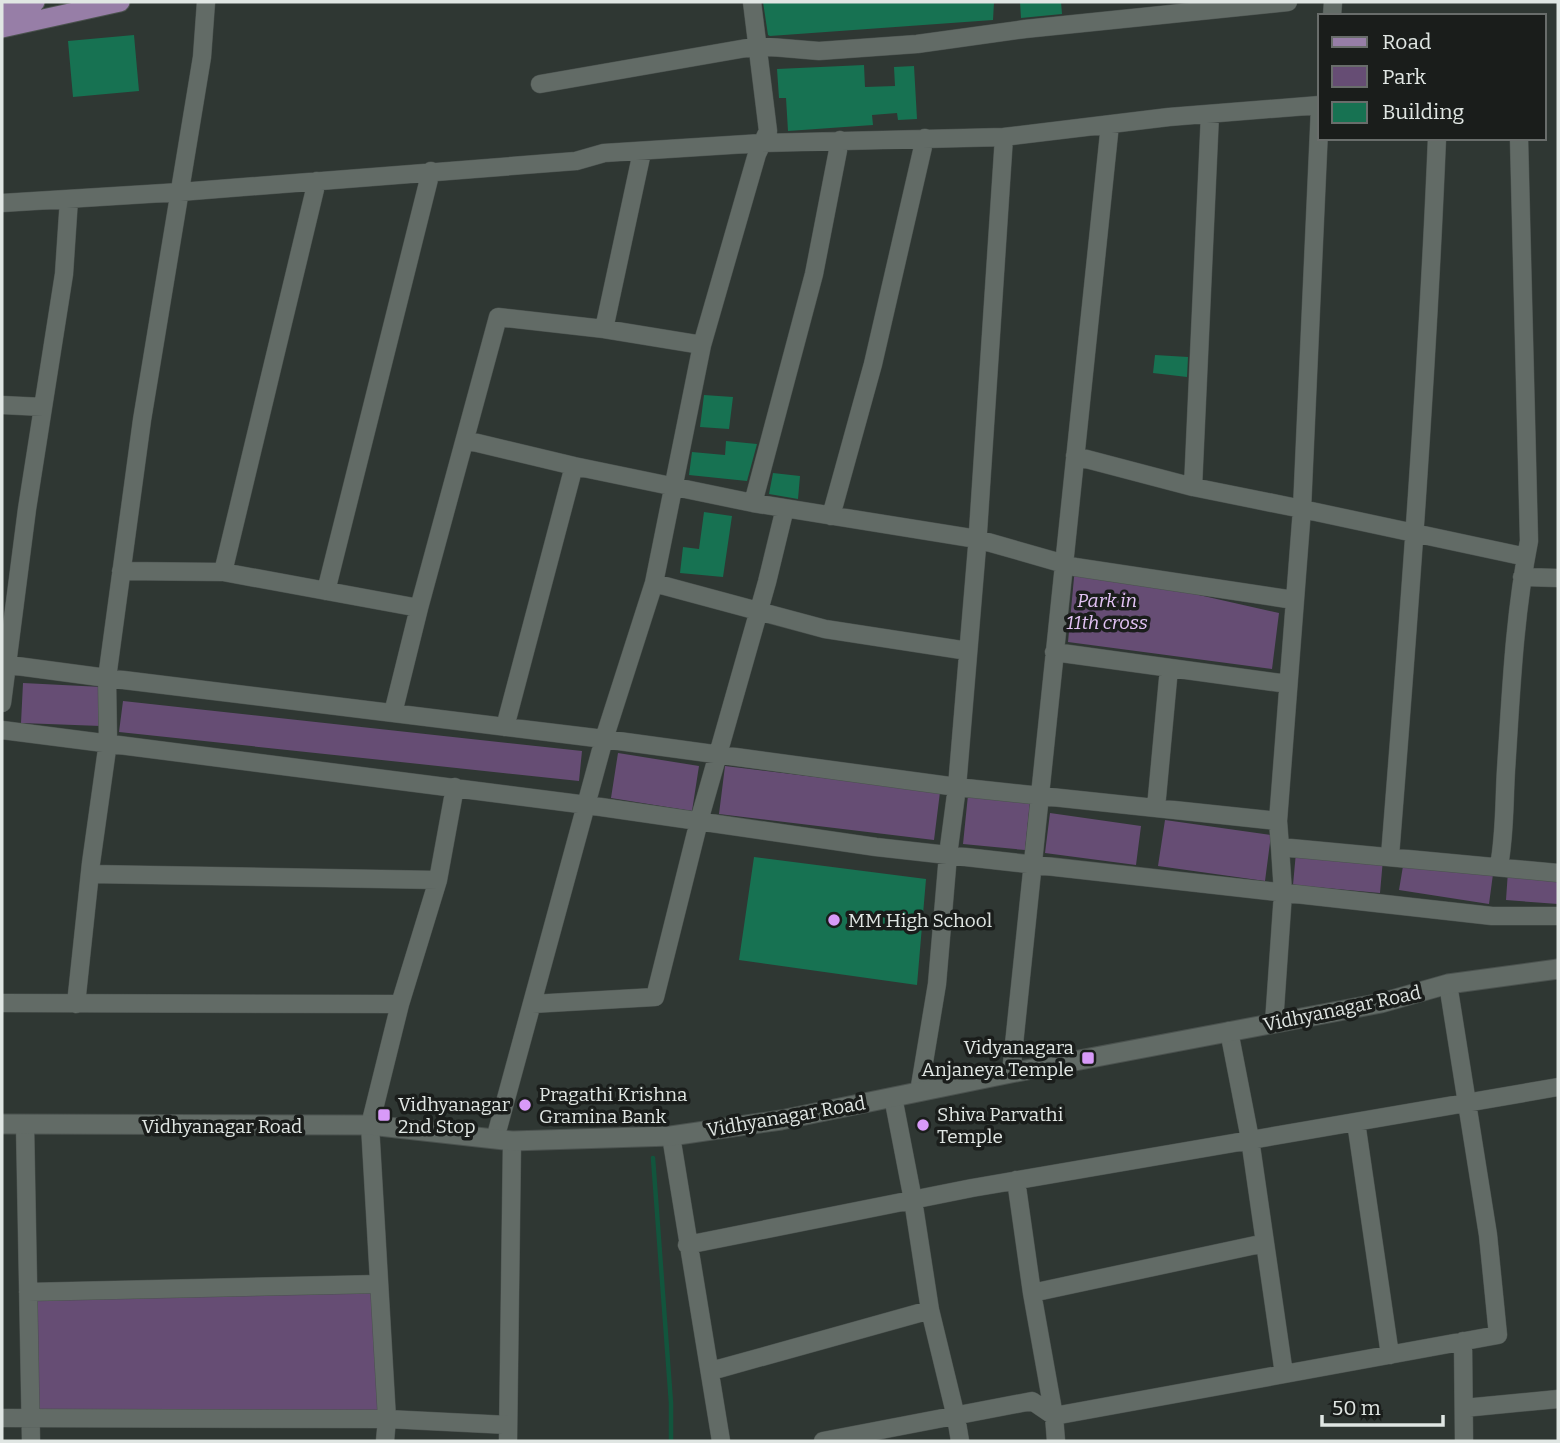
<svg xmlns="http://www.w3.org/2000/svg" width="1560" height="1443" viewBox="0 0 1560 1443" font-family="Bitter,serif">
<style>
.green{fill:#664d74}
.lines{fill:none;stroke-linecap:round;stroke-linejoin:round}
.stream{stroke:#12553d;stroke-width:4.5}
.building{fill:#177252}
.minor-casing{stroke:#4b524f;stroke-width:19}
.tertiary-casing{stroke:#4b524f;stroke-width:21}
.primary-casing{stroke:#4b524f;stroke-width:21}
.minor{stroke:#626b66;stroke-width:18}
.tertiary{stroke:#626b66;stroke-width:19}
.primary{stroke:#977ea7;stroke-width:19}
.poi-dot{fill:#d89af8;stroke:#1a1d1b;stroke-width:2.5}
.labels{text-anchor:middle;stroke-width:7;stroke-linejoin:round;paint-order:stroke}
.park-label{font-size:19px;font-style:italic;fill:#e3c3f5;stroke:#1a1d1b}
.poi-label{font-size:19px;fill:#e0e6e3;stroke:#1a1d1b;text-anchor:start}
.street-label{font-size:19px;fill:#e0e6e3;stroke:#1a1d1b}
</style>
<rect width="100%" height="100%" fill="#2f3733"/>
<path class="green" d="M1075,567L1279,613L1272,669L1068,642Z
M23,683L102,687L101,726L21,723Z
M123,701L582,751L579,781L119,732Z
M618,753L699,766L692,811L611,798Z
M725,766L940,792L934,840L719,814Z
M968,795L1030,802L1025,850L963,844Z
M1050,813L1141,826L1136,865L1045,853Z
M1165,820L1271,835L1265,881L1158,866Z
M1296,852L1383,859L1380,893L1293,885Z
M1404,860L1493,874L1489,904L1399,890Z
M1508,871L1558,874V904L1506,900Z
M372,1291L378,1410L37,1413V1300Z"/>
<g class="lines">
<path class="stream" d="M653,1158L671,1403V1441"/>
</g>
<path class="building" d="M763,2H994L993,20L770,36L768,35Z
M1020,2H1061L1062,14L1021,18Z
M134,35L139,91L73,97L68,41Z
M864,65L865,87L895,86L894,67L914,66L917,119L898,120L897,113L872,115L873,125L788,131L786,98H779L777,69Z
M1155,355L1188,357L1187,377L1153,373Z
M704,395L733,397L729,429L700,427Z
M726,441L757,444L747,481L689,475L692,452L725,455Z
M773,473L800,476L798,499L769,494Z
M704,512L732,516L723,577L680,573L683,547L699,549Z
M754,857L926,879L917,985L739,960Z"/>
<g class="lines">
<defs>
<path id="minor" d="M1332,16L1333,2
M540,84L758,46L819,51L917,44L1025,29L1288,2
M1004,137L1169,117L1320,105
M317,181L223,572L419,608L498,317L604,329L702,345
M2,203L180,192L576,161L604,153L762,143L1004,137L977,547L957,787L948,855L937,984L919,1092
M604,329L642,152
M2,405L43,407
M465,440L574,466L505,727
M1075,456L1193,487L1210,114
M574,466L753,503L977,539L1075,567L1294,600
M1193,487L1302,509L1320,107
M753,503L814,274L840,140
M831,516L873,364L925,138
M121,571L223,572
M1522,577L1558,578
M654,583L825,629L968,651
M326,591L431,171
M1054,652L1288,684
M2,664L107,678L604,739L957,787L1278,821L1280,847L1558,873
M2,703L27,509L64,274L69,199
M393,713L419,608
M2,730L587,805L876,847L1492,916H1558
M1156,808L1169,668
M1278,821L1302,509L1526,557
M1390,856C1409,617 1427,378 1437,138
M1499,866C1505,833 1504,804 1506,770C1511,694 1514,617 1529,541L1519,138
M90,874L438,880L455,787
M2,1003L400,1004L438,880
M76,1004L91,863L108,742L107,678L142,420L202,57L206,2
M532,1004L655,997L699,821L767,582L785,508
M1274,1023L1283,893L1280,847
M1229,1031L1250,1139L1284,1374
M1011,1073L1110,124
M893,1097L913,1200L930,1310L956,1417L960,1441
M1356,1122L1390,1355
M25,1124L31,1441
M671,1136L721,1441
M495,1139L604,739L654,583L702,345L757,154L768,131L752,2
M1016,1180L1032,1293L1054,1416L1056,1441
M687,1245L972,1188L1558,1087
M28,1292L379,1284
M1032,1293L1265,1243
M1463,1341L1464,1441
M711,1371L930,1310
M1464,1408L1558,1399
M2,1418L387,1419L508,1425
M385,1441L387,1419L370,1125L400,1004
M508,1441L512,1141
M823,1441L1032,1401L1054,1416L1498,1335L1488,1235L1448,984"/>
<path id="tertiary" d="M2,1124L370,1125L512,1141L671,1136L781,1120L1011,1073L1381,1003L1448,984L1558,969"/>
<path id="primary" d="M2,10L35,2
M2,28L120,2"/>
</defs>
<use href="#minor" class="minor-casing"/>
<use href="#tertiary" class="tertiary-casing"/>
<use href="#primary" class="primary-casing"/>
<use href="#minor" class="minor"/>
<use href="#tertiary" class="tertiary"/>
<use href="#primary" class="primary"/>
</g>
<g class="poi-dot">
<circle cx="834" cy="920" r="7"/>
<rect x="1081" y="1051" width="14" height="14" rx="3.5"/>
<circle cx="525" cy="1105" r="7"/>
<rect x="377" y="1108" width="14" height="14" rx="3.5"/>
<circle cx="923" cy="1125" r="7"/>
</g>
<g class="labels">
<g class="park-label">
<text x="1107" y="607">Park in<tspan x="1107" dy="22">11th cross</tspan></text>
</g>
<g class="poi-label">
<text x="848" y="927">MM High School</text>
<text x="1074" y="1054" text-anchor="end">Vidyanagara<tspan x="1074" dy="22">Anjaneya Temple</tspan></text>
<text x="539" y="1101">Pragathi Krishna<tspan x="539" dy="22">Gramina Bank</tspan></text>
<text x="398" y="1111">Vidhyanagar<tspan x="398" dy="22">2nd Stop</tspan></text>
<text x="937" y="1121">Shiva Parvathi<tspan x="937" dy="22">Temple</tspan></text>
</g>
<g class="street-label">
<text transform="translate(1342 1008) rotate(-12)" y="7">Vidhyanagar Road</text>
<text transform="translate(786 1116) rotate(-10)" y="7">Vidhyanagar Road</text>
<text x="222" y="1133">Vidhyanagar Road</text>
</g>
</g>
<rect width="1560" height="1443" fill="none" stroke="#e0e6e3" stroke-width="7"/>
<rect x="1318" y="14" width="228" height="126" fill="#1a1d1b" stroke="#696d6b" stroke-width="2"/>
<rect x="1332" y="37" width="35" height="10" fill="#977ea7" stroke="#696d6b" stroke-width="2"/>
<text x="1382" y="49" font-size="21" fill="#e0e6e3">Road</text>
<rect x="1332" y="66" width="35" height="21" fill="#664d74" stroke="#696d6b" stroke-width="2"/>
<text x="1382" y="84" font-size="21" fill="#e0e6e3">Park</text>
<rect x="1332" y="102" width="35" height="21" fill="#177252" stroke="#696d6b" stroke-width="2"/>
<text x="1382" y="119" font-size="21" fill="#e0e6e3">Building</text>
<path d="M1322 1415v10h121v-10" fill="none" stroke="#e0e6e3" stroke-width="3.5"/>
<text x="1332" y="1415" font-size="21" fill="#e0e6e3" stroke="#1a1d1b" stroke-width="5" paint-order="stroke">50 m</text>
</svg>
